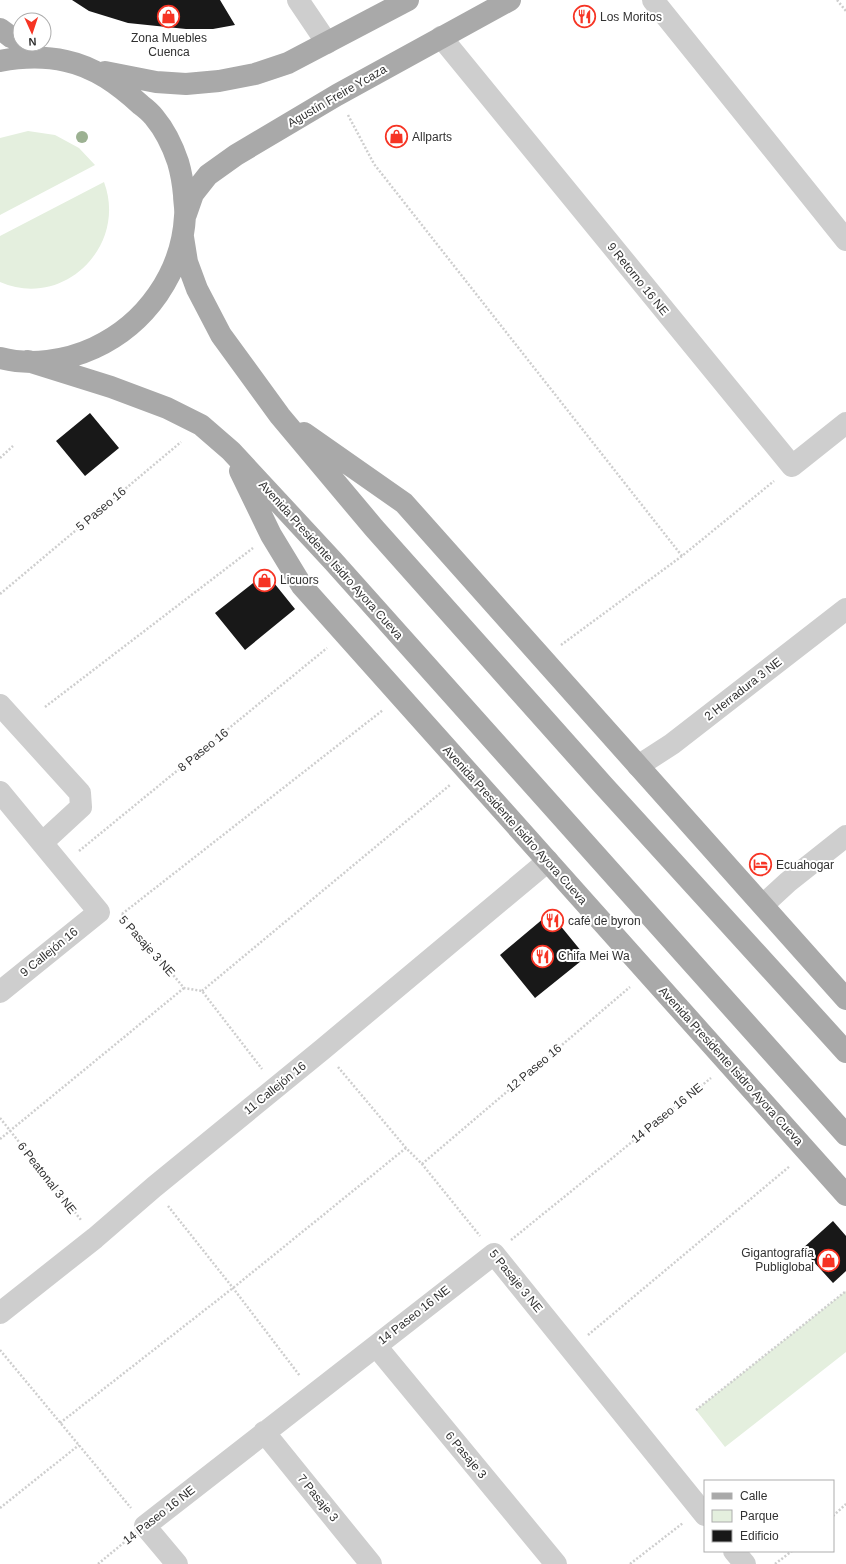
<svg xmlns="http://www.w3.org/2000/svg" width="846" height="1564" viewBox="0 0 846 1564" font-family="Arial,sans-serif">
<style>
.green{fill:#e4efde}
.building{fill:#181818}
.lines{fill:none;stroke-linecap:round;stroke-linejoin:round}
.path{stroke:#cecece;stroke-width:2.5;stroke-dasharray:2 2;stroke-linecap:butt}
.minor{stroke:#cecece;stroke-width:22}
.major{stroke:#a9a9a9;stroke-width:22}
.tree{fill:#9cb192}
.labels{text-anchor:middle;stroke-width:4;stroke-linejoin:round;paint-order:stroke}
.poi-label{font-size:12px;fill:#313131;stroke:#fff;text-anchor:start}
.street-label{font-size:12px;fill:#313131;stroke:#fff}
</style>
<rect width="100%" height="100%" fill="#fff"/>
<path class="green" d="M28,131L55,135L79,148L95,165L0,215V138Z
M104,182C128,246 63,310 0,282V236Z
M846,1291V1352L725,1447L696,1410Z"/>
<path class="building" d="M72,0H220L235,25L213,29H186L128,23L89,11Z
M90,413L119,448L85,476L56,441Z
M266,573L295,609L245,650L215,613Z
M550,913L586,957L535,998L500,955Z
M833,1221L846,1236V1271L833,1283L802,1249Z"/>
<g class="lines">
<path class="path" d="M837,0L846,11
M348,115L374,164L682,556
M0,458L13,446
M0,594L181,442
M561,645L682,556L774,481
M45,707L253,548
M79,851L327,648
M122,914L383,710
M122,914L184,988L202,991L262,1069
M202,991L450,785
M338,1067L406,1148L422,1164L480,1236
M0,1118L81,1220
M0,1139L184,988
M422,1164L630,987
M168,1206L233,1288L300,1376
M511,1240L711,1078
M588,1335L790,1166
M0,1350L131,1508
M696,1410L846,1291
M60,1423L233,1288L406,1148
M0,1508L79,1445
M833,1516L846,1504
M98,1564L127,1540
M630,1564L683,1523
M775,1564L792,1551"/>
<path class="minor" d="M298,0L327,43
M653,0L846,240
M441,37L792,466L846,423
M0,705L80,793L81,807L42,843
M638,766L672,744L846,609
M0,792L99,912L0,992
M763,905L788,882L846,836
M0,1313L95,1238L154,1187L323,1049L548,861
M376,1346L556,1564
M264,1432L371,1564
M734,1551L745,1564
M177,1564L145,1526L494,1254L705,1515"/>
<path class="major" d="M0,29L11,37L20,41
M0,61C21,57 44,56 66,61C95,67 119,85 141,105C145,108 150,112 154,117C164,129 173,147 178,162C181,172 183,184 184,195C184,202 186,209 185,216C182,273 146,324 94,348C66,361 30,366 0,358
M105,72L156,82L186,84L219,81L255,74L288,63L408,0
M186,214L193,194L208,175L236,155L337,95L510,0
M183,237L187,262L197,289L221,335L280,416L374,528L603,785L846,1052
M28,361L111,387L167,408L201,425L231,451L333,561L846,1135
M304,433L404,503L846,999
M240,471L271,535L302,586L846,1195"/>
</g>
<circle class="tree" cx="82" cy="137" r="6"/>
<defs>
<symbol id="shop-ring" viewBox="-11 -11 22 22"><circle r="9.5" fill="#fff" stroke="#f63424" stroke-width="1.5"/><path d="M-5-2.5h2.3a2.7 3.5 0 0 1 5.4 0H5L5.5 6h-11ZM-1.5-2.5h3a1.5 2.3 0 0 0-3 0Z" fill="#f63424"/></symbol>
<symbol id="restaurant-ring" viewBox="-11 -11 22 22"><circle r="9.5" fill="#fff" stroke="#f63424" stroke-width="1.5"/><path d="M-5-6h1v4h1v-4h1v4h1v-4h1v5L-1.5 .5V6h-2V.5L-5-1ZM5-6V6H3V1.5H1.5Q1.5-4 5-6Z" fill="#f63424"/></symbol>
<symbol id="hotel-ring" viewBox="-11 -11 22 22"><circle r="9.5" fill="#fff" stroke="#f63424" stroke-width="1.5"/><path d="M-6-4.5h1.5V1H6V5H4.5V3h-9V5H-6ZM-4 0a1.8 1.8 0 1 1 3.6 0ZM.5 0V-2.5h3Q6-2.5 6 0Z" fill="#f63424"/></symbol>
</defs>
<g fill-rule="evenodd">
<use href="#shop-ring" x="156" y="4" width="25" height="25"/>
<use href="#restaurant-ring" x="572" y="4" width="25" height="25"/>
<use href="#shop-ring" x="384" y="124" width="25" height="25"/>
<use href="#shop-ring" x="252" y="568" width="25" height="25"/>
<use href="#hotel-ring" x="748" y="852" width="25" height="25"/>
<use href="#restaurant-ring" x="540" y="908" width="25" height="25"/>
<use href="#restaurant-ring" x="530" y="944" width="25" height="25"/>
<use href="#shop-ring" x="816" y="1248" width="25" height="25"/>
</g>
<g class="labels">
<g class="poi-label">
<text x="600" y="21">Los Moritos</text>
<text x="169" y="42" text-anchor="middle">Zona Muebles<tspan x="169" dy="14">Cuenca</tspan></text>
<text x="412" y="141">Allparts</text>
<text x="280" y="584">Licuors</text>
<text x="776" y="869">Ecuahogar</text>
<text x="568" y="925">café de byron</text>
<text x="558" y="960">Chifa Mei Wa</text>
<text x="814" y="1257" text-anchor="end">Gigantografía<tspan x="814" dy="14">Publiglobal</tspan></text>
</g>
<g class="street-label">
<text transform="translate(337 96) rotate(-30)" y="4">Agustín Freire Ycaza</text>
<text transform="translate(638 279) rotate(51)" y="4">9 Retorno 16 NE</text>
<text transform="translate(101 509) rotate(-40)" y="4">5 Paseo 16</text>
<text transform="translate(331 560) rotate(48)" y="4">Avenida Presidente Isidro Ayora Cueva</text>
<text transform="translate(743 689) rotate(-38)" y="4">2 Herradura 3 NE</text>
<text transform="translate(203 750) rotate(-39)" y="4">8 Paseo 16</text>
<text transform="translate(515 825) rotate(48)" y="4">Avenida Presidente Isidro Ayora Cueva</text>
<text transform="translate(147 946) rotate(48)" y="4">5 Pasaje 3 NE</text>
<text transform="translate(49 952) rotate(-39)" y="4">9 Callejón 16</text>
<text transform="translate(731 1066) rotate(48)" y="4">Avenida Presidente Isidro Ayora Cueva</text>
<text transform="translate(534 1068) rotate(-40)" y="4">12 Paseo 16</text>
<text transform="translate(275 1088) rotate(-39)" y="4">11 Callejón 16</text>
<text transform="translate(667 1113) rotate(-39)" y="4">14 Paseo 16 NE</text>
<text transform="translate(47 1178) rotate(52)" y="4">6 Peatonal 3 NE</text>
<text transform="translate(516 1281) rotate(51)" y="4">5 Pasaje 3 NE</text>
<text transform="translate(414 1315) rotate(-38)" y="4">14 Paseo 16 NE</text>
<text transform="translate(466 1455) rotate(50)" y="4">6 Pasaje 3</text>
<text transform="translate(318 1498) rotate(51)" y="4">7 Pasaje 3</text>
<text transform="translate(159 1515) rotate(-38)" y="4">14 Paseo 16 NE</text>
</g>
</g>
<rect x="704" y="1480" width="130" height="72" fill="#ffffff" stroke="#adadad"/>
<rect x="712" y="1493" width="20" height="6" fill="#a9a9a9" stroke="#adadad"/>
<text x="740" y="1500" font-size="12" fill="#313131">Calle</text>
<rect x="712" y="1510" width="20" height="12" fill="#e4efde" stroke="#adadad"/>
<text x="740" y="1520" font-size="12" fill="#313131">Parque</text>
<rect x="712" y="1530" width="20" height="12" fill="#181818" stroke="#adadad"/>
<text x="740" y="1540" font-size="12" fill="#313131">Edificio</text>
<g transform="translate(32 32) rotate(177)"><circle r="19" fill="#ffffff" stroke="#adadad"/>
<path d="M0-3L7 15L0 10L-7 15Z" fill="#f63424"/>
<text y="-6" font-size="11" font-weight="bold" text-anchor="middle" fill="#313131">N</text>
</g>
</svg>
